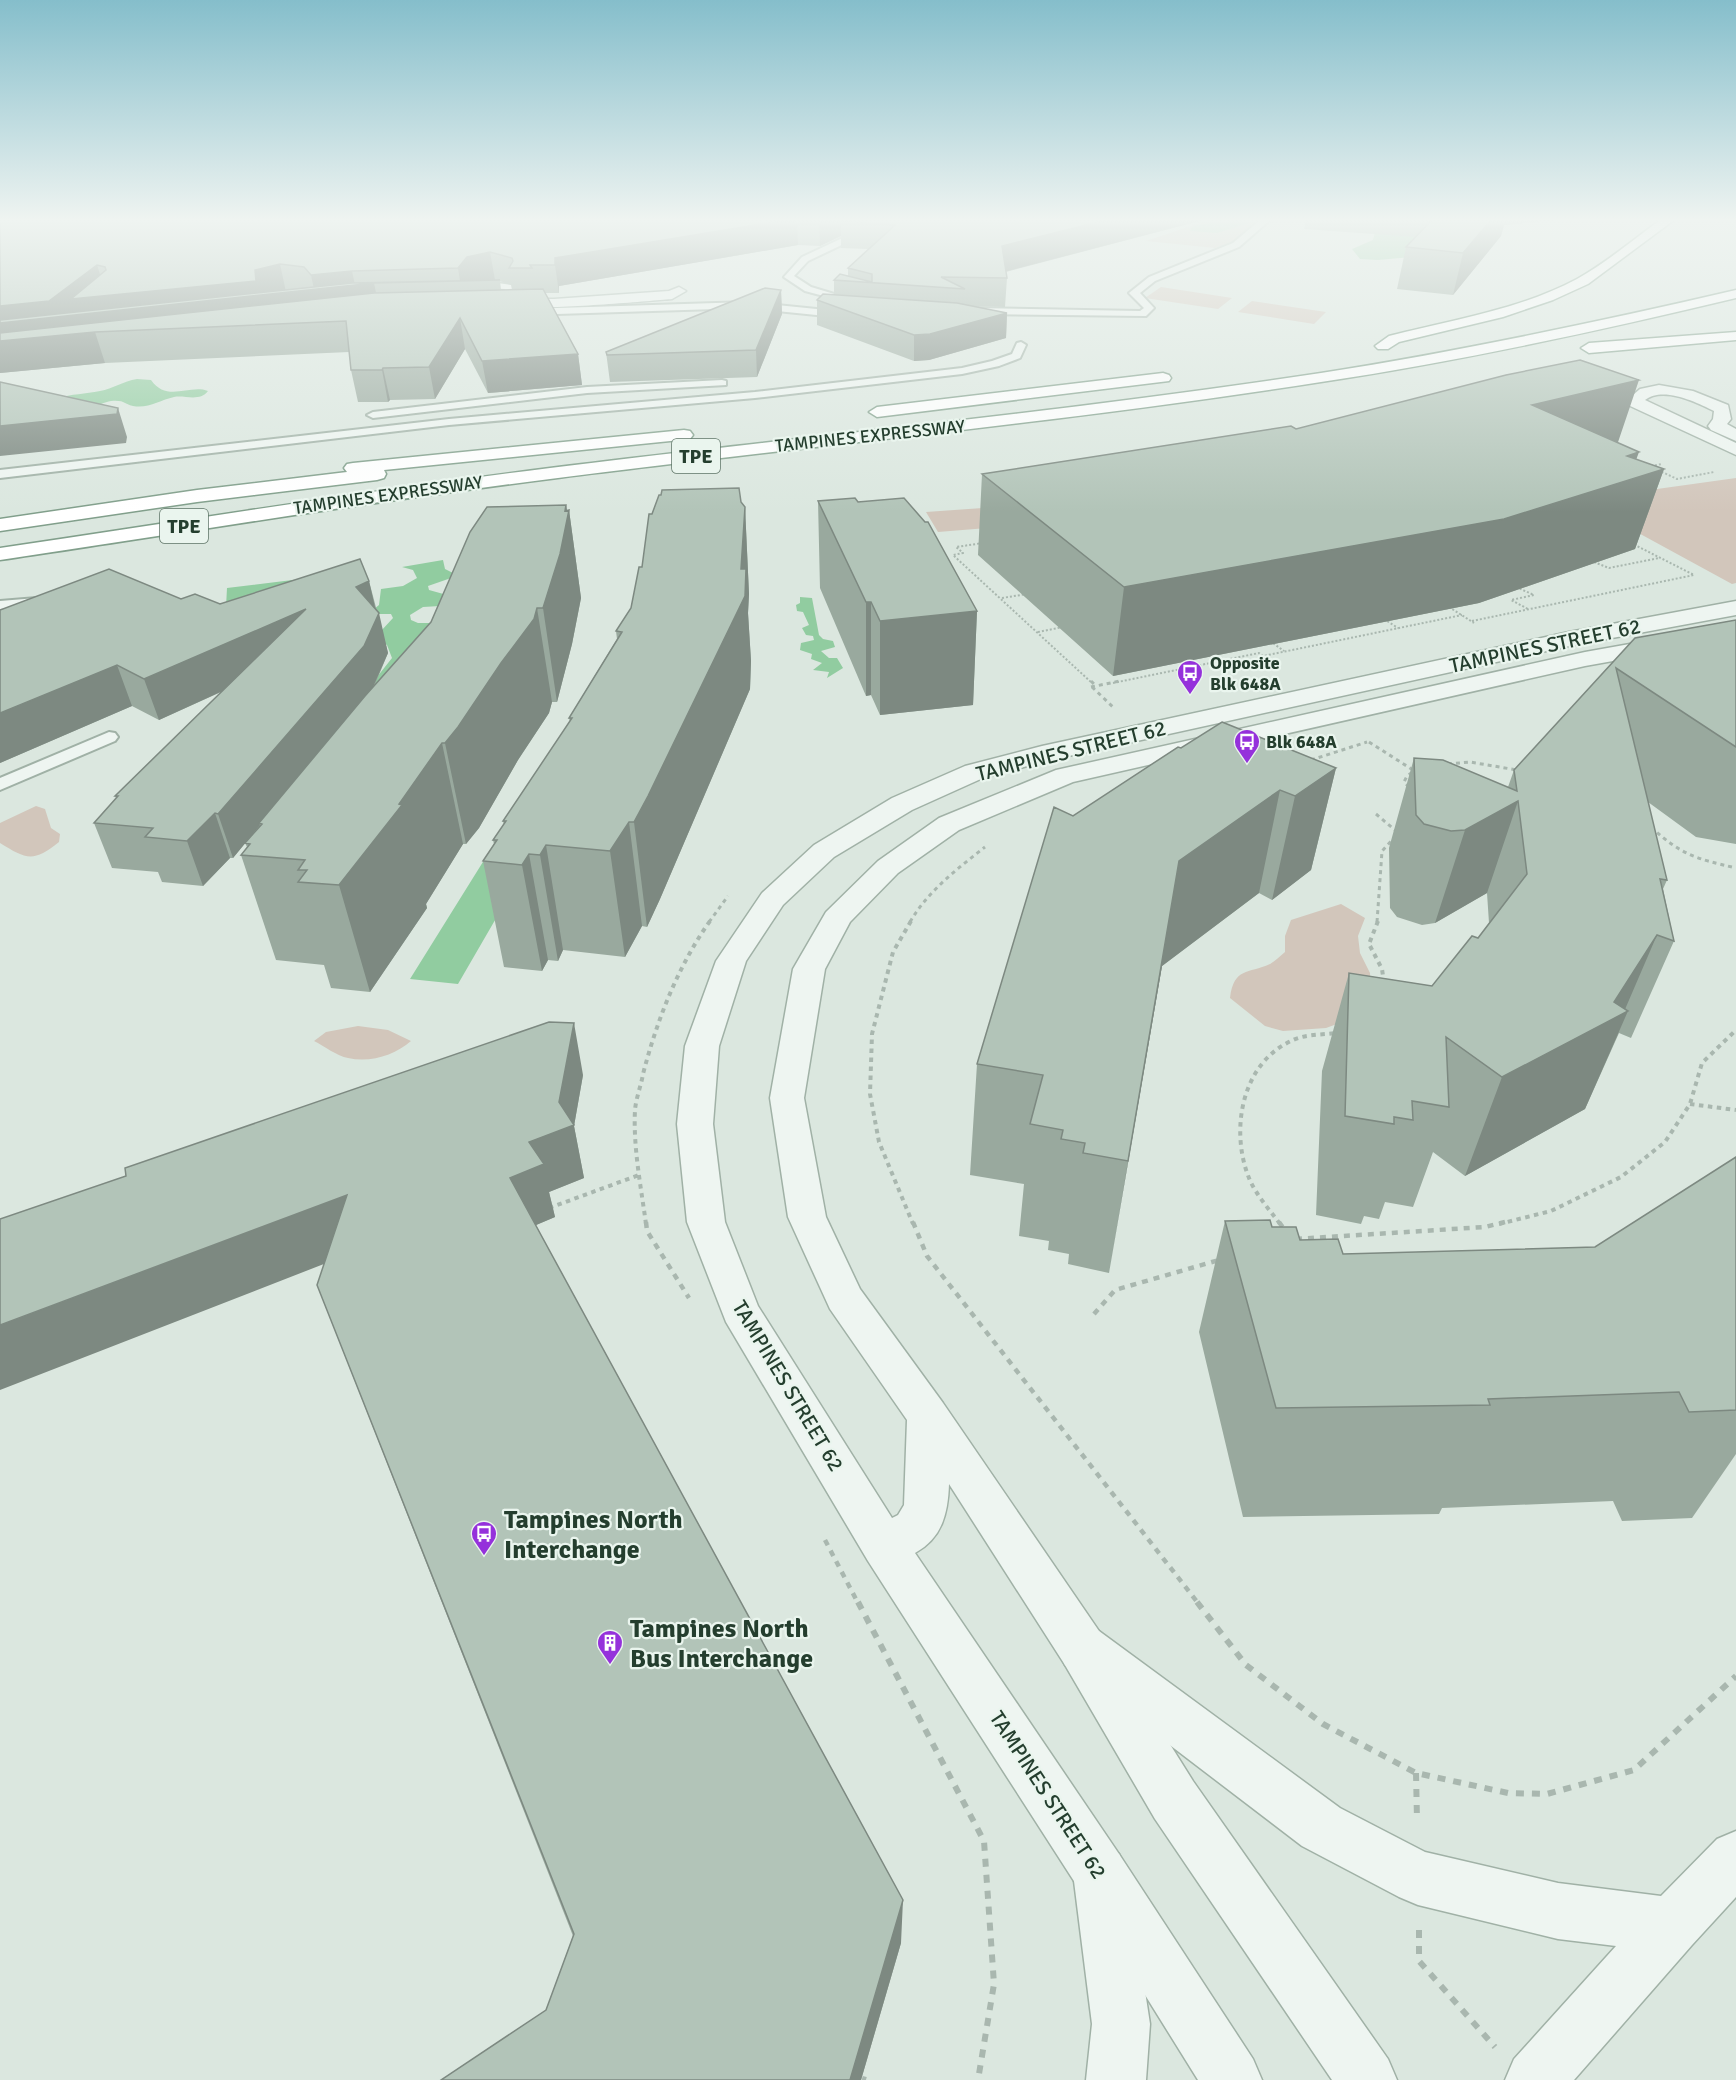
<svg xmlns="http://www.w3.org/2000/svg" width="1736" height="2080" viewBox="0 0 1736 2080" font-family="Signika,sans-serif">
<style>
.green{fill:#d2c6bb}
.water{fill:#91cca0}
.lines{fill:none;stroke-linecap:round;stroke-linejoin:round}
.service-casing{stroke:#a0b1a6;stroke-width:4}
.minor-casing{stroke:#a0b1a6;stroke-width:3}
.tertiary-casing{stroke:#a0b1a6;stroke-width:3}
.motorway-casing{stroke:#819f8b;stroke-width:3}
.path-far4{stroke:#a9b7af;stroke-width:2;stroke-dasharray:2 2;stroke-linecap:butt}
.path-far3{stroke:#a9b7af;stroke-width:3;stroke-dasharray:4 4;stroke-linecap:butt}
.path-far2{stroke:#a9b7af;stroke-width:4;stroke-dasharray:4.5 4.5;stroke-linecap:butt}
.path-far1{stroke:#a9b7af;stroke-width:4.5;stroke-dasharray:6 6;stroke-linecap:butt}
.path{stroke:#a9b7af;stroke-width:6;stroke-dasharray:8 8;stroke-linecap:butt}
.service{fill:#eef5f1;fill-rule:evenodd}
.minor{fill:#eef5f1;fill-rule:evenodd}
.tertiary{fill:#eef5f1;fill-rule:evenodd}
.motorway{fill:#fff;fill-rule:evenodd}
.wall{fill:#99a99e;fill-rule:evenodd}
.shaded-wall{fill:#7d8981}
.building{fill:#b2c4b8;stroke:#7d8981;stroke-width:1.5}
.labels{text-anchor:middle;stroke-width:4.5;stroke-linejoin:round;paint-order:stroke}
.far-street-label{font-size:18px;fill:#243e2e;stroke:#eaf5ee}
.far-poi-label{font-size:18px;font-weight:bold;fill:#243e2e;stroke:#eaf5ee;text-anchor:start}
.shield{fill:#eaf5ee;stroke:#5f7568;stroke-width:1.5}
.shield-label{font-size:20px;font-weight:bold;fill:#243e2e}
.street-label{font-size:21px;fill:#243e2e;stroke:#eaf5ee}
.near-poi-label{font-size:26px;font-weight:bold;fill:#243e2e;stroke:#eaf5ee;text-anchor:start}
</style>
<rect width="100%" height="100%" fill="#dbe7df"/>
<path class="green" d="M1209,220H1257L1238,240L1215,248L1146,241Z
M1161,287L1232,298L1218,309L1145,298Z
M1252,301L1326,312L1314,324L1238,312Z
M1736,478V583L1732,584L1578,500Z
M1025,505L1038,524L938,532L926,512Z
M36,806L45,809L51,828L60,834L59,842C33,863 26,859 0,843V823Z
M1341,904L1365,918L1358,936L1360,953L1370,973L1371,997L1356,1017L1326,1028L1283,1031L1265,1026L1230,998C1234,967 1248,974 1270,964C1275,961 1280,956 1285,952V936L1291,920Z
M358,1026L388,1030L411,1041C395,1055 371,1063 348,1058C337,1056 324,1046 314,1041L326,1032Z"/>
<path class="water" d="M1241,220L1249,223L1217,233L1190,231L1192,227L1197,225Z
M1375,232L1413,233L1415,238L1411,257L1378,260L1360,259L1352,249L1373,240Z
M137,379L151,380C167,403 189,384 208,391C200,402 185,395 174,397C160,400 148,409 133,406C123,404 126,400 111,401C104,402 96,407 89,406C79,405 67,401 57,398C72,394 85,394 100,391C113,389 123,381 137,379Z
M443,560L445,569L453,573L451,578L428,586L429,590L447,595L440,606L423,607L410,615L411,620L418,623H437L399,694L366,685L377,677L392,658L387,645L377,639L381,631L393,618L391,614H368L379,605L381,589L403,586L417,578L413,570L402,567Z
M333,575L226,607L227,588Z
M800,597L812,598L819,635L823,639L833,641L835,647L821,651L829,658H837L843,668L827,678L829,672L813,670L822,663L811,659L812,654L800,650L801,643L814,640L813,636L806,635L802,628L809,625L803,612L797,611L796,605L800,603Z
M516,809L557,813L458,984L410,979Z"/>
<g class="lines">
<defs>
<path id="service" d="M881,220H894L808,261L794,276L811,287L854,300V304L805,291L784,277L802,257Z
M1260,220H1270L1239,247L1155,281L1140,293L1154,308L1146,316L973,314L968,311L973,308L1140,311L1144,308L1129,293L1149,277L1233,243Z
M490,282L512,285L515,290L506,305L498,303L505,289L487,288L473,294L468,291L478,284Z
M748,302L846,312L851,315L846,318L748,308L525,315L520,312L525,309Z
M1021,342L1026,345L1020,358L999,366L962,374L755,398L449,425L0,478V470L449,419L755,392L962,368L992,361L1012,354L1017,343Z
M722,380L726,381V385L587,393L373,418L367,415L373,412L587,387Z
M49,597L54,598L56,601L54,604L0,609V601Z
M109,732L115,733L118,737L115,741L0,790V778Z"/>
<path id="minor" d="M679,287L686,291L672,299C648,301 509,314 498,303L505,299H554L669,291Z
M1659,385L1693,391L1728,405L1731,419L1727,424L1736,429V441L1711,430L1708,426L1713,419L1714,411C1696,402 1663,386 1645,400L1736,443V455L1628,405L1626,401L1640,389Z
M1736,601V615L1569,646L1046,761L983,778L912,810L834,857L783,905L746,961L719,1046L713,1124L725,1222L758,1306L892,1518L898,1515L904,1505L907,1420L830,1309L788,1217L770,1098L793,969L826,912L878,861L939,818L1056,770L1585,652L1736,625V639L1585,666L1073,782L959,830L898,873L850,922L825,969L804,1098L826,1217L860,1289L943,1403L1099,1631L1193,1781L1388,2059L1397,2080H1332L1155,1819L1065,1665L949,1484C948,1514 942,1538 915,1553L1119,1854L1253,2059L1262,2080H1198L1081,1892L868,1561L726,1322L687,1222L677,1124L685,1046L716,961L762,893L814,845L892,798L965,766L1042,746L1569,632Z"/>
<path id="tertiary" d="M1082,1624L1099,1631L1340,1808L1425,1852L1558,1883L1661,1896L1717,1839L1736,1831V1897L1692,1945L1574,2080H1505L1514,2059L1616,1946L1558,1939L1418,1905L1399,1897L1302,1846L1065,1665L1058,1648L1065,1631Z
M1100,1846L1119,1854L1127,1873L1150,2024L1146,2080H1086L1092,2024L1073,1873L1081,1854Z"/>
<path id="motorway" d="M1660,220H1674L1588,284L1553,300L1503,317L1399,342L1388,349H1378L1375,346L1389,336C1452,320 1519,310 1577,279C1606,263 1633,240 1660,220Z
M1736,290V298C1598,331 1461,361 1321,382C1065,422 807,446 550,479C366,502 183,533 0,560V548C183,521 366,491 550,468C807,436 1065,412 1321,373C1461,351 1598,322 1736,290Z
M1736,332V340L1589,353L1581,348L1589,343Z
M1163,373L1169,375L1171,378L1169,381L877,417L869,412L877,407Z
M684,430L690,431L693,435L690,439L384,470L386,474L384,478L377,480L197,502L0,531V519L197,490L347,472L344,468L347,464L353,463Z"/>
</defs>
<use href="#service" class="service-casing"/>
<use href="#minor" class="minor-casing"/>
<use href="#tertiary" class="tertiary-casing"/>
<use href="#motorway" class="motorway-casing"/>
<path class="path-far4" d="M1651,466L1662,464
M1658,470L1677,479L1714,472
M983,543L956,547L963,553L953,555L1092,683
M1594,562L1609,568L1659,558
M1516,587L1534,595L1511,600L1528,609
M1002,598L1027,594
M1449,607L1474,623
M1384,619L1398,628
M1472,621L1694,575L1633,544
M1038,632L1063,627
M1270,641L1284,651
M1113,683L1259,653L1263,656L1462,615"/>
<path class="path-far3" d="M1091,681L1096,686
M1091,687L1120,681
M1092,687L1113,707
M1369,742L1413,770
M1311,760L1367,742
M1448,764L1470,762L1517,770
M1409,787L1404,782L1407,776L1414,771
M1376,814L1396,831
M1651,827C1681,855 1697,859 1736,868
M709,922L728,896
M910,922C928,891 957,869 985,847
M1377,922L1382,851L1394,838"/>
<path class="path-far2" d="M911,921L893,952L872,1034L870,1094L879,1142L913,1224
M1378,921L1369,944L1382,969L1384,983
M1690,1104L1736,1110
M549,1208L639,1175
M646,1224C641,1187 633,1147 635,1110C636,1098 641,1086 643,1074C657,1020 678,966 710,921
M1280,1224C1269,1209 1256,1195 1249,1178C1230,1131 1241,1064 1291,1041C1304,1034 1321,1035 1336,1033
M1499,1224L1551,1211L1621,1177L1665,1142L1690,1104L1702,1063L1736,1030"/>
<path class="path-far1" d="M646,1222L647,1231L689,1298
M913,1222L927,1256L1198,1603
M1279,1222L1284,1229
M1296,1239L1485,1227L1505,1222
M1094,1314L1115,1290L1219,1260
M825,1540L858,1603"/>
<path class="path" d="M858,1602L984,1841L994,1984L978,2080
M1197,1602L1246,1665L1323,1724L1416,1773L1508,1793L1547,1794L1634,1770L1736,1676
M1416,1773L1417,1820
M1419,1930V1961L1495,2047
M862,2079L866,2080"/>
<use href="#service" class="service"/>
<use href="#minor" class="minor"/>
<use href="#tertiary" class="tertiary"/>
<use href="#motorway" class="motorway"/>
</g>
<path class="wall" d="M0,220H1203L1006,272L1007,278L1005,307L972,306L1007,313L1006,338L929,360L914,361L817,325V300L834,295V280L848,276V268L868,249L841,248V236L820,246L798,245L559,286V293H545L578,354L582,385L488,393L465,349L435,399L390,400L388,402H358L351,370L349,352L105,363L0,373ZM500,281L511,285L512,290H501Z
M1306,220H1553L1504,225L1501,236L1453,295L1397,289L1406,247L1416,237L1304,229Z
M781,290L782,314L757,377L610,382L606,352Z
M1296,429L1618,443L1636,459L1664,469L1635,549L1479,603L1113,676L978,555L982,474Z
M818,501L858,502L977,611L973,705L880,715L871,695L866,696L820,588Z
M741,502L745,507L749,594L748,613L751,661L750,689L660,899L647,927L642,926L625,957L563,950L558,961L548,960L542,971L504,967L483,861L494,844L493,840L504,825L503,821L570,722L569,718L617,639L616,631L631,608L642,567Z
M566,505L567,510H569L581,598L572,644L557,702H552L549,713L518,760L479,828L466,844H463L426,904L427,908L370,992L331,988L324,965L276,960L241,855L247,847L245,843L260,825L233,858H230L203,886L162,882L158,872L112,868L94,823L116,798L115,796L221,692L159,720L132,706L0,763V610L181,599L220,604L369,581L388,653L374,687Z
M1736,620V844L1696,837L1648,802L1667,880L1663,889L1674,941L1631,1038L1619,1033L1585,1109L1465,1176L1433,1152L1413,1207L1385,1202L1379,1219L1364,1216L1361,1224L1316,1215L1322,1071L1349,973L1432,986L1478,938L1489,923L1487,893L1435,923L1422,925L1397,917L1390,908L1389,848L1414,758L1508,787L1514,770L1635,638Z
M1181,748L1336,768L1311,870L1272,900L1259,893L1162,966L1109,1273L1068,1264L1069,1254L1048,1250L1049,1241L1019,1236L1024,1184L970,1175L977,1064L1073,816Z
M583,1075L574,1126L584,1178L549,1192L555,1217L536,1225L901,1943L861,2080H441L546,2010L573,1936L317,1285Z
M1736,1157V1454L1692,1518L1622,1521L1613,1501L1442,1508L1439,1514L1243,1517L1199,1332L1225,1221L1272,1227L1300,1240L1343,1254L1595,1247Z"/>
<path class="shaded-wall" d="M786,220H797L798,245L559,286V293L555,265V258Z
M819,220H875L841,221V236L820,246Z
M1106,220H1203L1000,273L1002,246Z
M1427,220H1455L1425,232Z
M1473,220H1553L1504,225L1501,236L1453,295L1463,253Z
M490,252L495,280L460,281L458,268L467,257Z
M280,264L286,292L314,289L311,275L352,271L355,285L374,283L380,312L95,332L105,363L0,373V306L97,265L106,293L255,270Z
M781,290L782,314L757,377L756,350Z
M1007,313L1006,338L929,360L914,361V335Z
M460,318L465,349L435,399L429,367Z
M578,354L582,385L488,393L482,361Z
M383,368L390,400L388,402L382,370Z
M1639,380L1614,454L1532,405Z
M118,408L127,437L126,443L0,456V426Z
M1639,452L1629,479L1664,469L1635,549L1479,603L1113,676L1124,587Z
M566,505L568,517L569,510L581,598L572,644L557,702L543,608Z
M745,507L749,594L748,613L751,661L750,689L660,899L647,927L634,822L741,569Z
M369,581L377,616L379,613L388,653L373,687L259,823L260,825L233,858L218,814L356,587Z
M866,602H871V695L866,696Z
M537,608L552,702L549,713L518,760L479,828L466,844L445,743Z
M306,609L317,648L159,720L144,679Z
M977,611L973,705L880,715V621Z
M117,665L132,706L0,763V713Z
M442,743L463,844L426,904L427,908L370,992L339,885Z
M1336,768L1311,870L1272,900L1295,796Z
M1280,790L1259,893L1162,966L1109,1273L1179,861Z
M1518,801L1487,893L1435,923L1465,830Z
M215,813L230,858L203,886L187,841Z
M629,822L642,926L625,957L610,851Z
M546,845L563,950L558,961L540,855Z
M529,854L548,960L542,971L522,865Z
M1657,935L1623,1014L1628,1011L1585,1109L1465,1176L1502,1077L1614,1002Z
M574,1023L583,1075L574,1126L584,1178L549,1192L555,1217L522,1231L510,1178L529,1142L559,1102Z
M347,1195L365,1248L0,1390V1325Z
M903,1900L901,1943L861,2080H850Z"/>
<path class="building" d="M0,220H786L555,258V265H530L532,268H509L513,261L512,258L490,252L467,257L458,268L352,271L311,275L304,267L280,264L255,270L256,281L71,299L106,270L105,267L97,265L49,301L0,306Z
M843,220H1106L1002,246L1007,278L941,277L965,289L834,280L840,274L872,282V274L848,268L895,225L841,221Z
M1432,220H1491L1463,253L1406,247Z
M500,280L374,283L0,323V320L352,283Z
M765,288L781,290L756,350L607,355L606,352Z
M543,289L578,354L482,361L460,318L429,367L383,368L382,370H351L346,321L95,332L0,341V333L374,293Z
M823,294L957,303L1007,313L930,334L914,335L817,300Z
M1580,360L1639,380L1532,405L1639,452L1627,456L1664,469L1504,519L1124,587L982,474L1291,426L1296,429L1506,375Z
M0,382L118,408L117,414L0,426Z
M739,488L741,502L745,507L741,569H746L745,596L648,796L634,822H629L610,851L546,845L540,855L529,854L522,865L483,861L497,840H493L506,821H503L572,718H569L622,632L616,631L631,608L639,567H642L649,514H652L659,495H661L662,490Z
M855,498L858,502L904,498L925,522H928L977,611L880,621L871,602H866L818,501Z
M566,505L565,511L569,510L560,554L543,608H537L534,619L501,663L458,727L445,743H442L399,804L402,805L339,885L298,882L307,870H298L305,860L241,855L250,844L245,843L262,824L259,823L365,696L431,622L470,532L487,507Z
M360,559L369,581L356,587L379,613L364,646L218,814L215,813L187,841L145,837L153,828L94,823L118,796H115L306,609L144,679L117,665L0,713V610L109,569L181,599L195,594L220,604Z
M1736,620V747L1616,668L1667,880L1660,879L1674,941L1657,935L1614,1002L1628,1011L1502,1077L1446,1037L1449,1107L1412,1101L1413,1120L1394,1117V1124L1345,1116L1349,973L1432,986L1472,936L1478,938L1527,874L1518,801L1465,830L1451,831L1424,824L1416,815L1414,758L1443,760L1517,791L1514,770L1635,638Z
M1222,722L1336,768L1295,796L1280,790L1179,861L1128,1161L1083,1153L1085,1143L1061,1139L1063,1130L1030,1124L1043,1075L977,1064L1054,807L1073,816L1178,747L1181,748Z
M549,1022L574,1023L559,1102L574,1125L529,1142L544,1164L510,1178L903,1900L850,2080H441L546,2010L574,1934L317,1285L347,1195L0,1325V1219L126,1176L125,1168Z
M1736,1157V1410L1689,1412L1679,1392L1488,1399L1490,1405L1276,1408L1225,1221L1270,1220L1272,1227H1296L1300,1240L1338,1239L1343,1254L1595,1247Z"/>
<linearGradient id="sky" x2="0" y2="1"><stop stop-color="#85becb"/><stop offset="0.43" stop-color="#eff4f1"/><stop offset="1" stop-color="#eff4f1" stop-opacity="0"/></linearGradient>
<rect width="1736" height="512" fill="url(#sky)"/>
<defs>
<symbol id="bus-pin" viewBox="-11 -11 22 30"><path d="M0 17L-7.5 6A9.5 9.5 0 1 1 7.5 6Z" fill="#9531db" stroke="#eaf5ee"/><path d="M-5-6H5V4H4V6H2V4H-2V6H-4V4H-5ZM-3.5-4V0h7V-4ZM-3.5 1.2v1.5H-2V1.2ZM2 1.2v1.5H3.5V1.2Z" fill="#fff"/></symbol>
<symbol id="building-pin" viewBox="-11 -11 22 30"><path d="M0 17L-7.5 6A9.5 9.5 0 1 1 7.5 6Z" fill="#9531db" stroke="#eaf5ee"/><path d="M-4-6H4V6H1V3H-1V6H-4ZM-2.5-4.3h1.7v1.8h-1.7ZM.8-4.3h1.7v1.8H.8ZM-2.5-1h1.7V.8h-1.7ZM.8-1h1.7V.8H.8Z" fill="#fff"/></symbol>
</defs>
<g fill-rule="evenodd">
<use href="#bus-pin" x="1175" y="658" width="30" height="40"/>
<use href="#bus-pin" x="1232" y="727" width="30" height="40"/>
<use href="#bus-pin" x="469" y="1519" width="30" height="40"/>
<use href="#building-pin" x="595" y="1628" width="30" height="40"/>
</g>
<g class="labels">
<g class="far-street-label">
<text transform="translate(870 436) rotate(-6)" y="6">TAMPINES EXPRESSWAY</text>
<text transform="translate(388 495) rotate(-8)" y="6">TAMPINES EXPRESSWAY</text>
</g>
<g class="far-poi-label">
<text x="1210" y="669">Opposite<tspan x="1210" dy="21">Blk 648A</tspan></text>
<text x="1266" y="748">Blk 648A</text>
</g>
<g class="shield">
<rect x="672" y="439" width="48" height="34" rx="4.5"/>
<rect x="160" y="509" width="48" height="34" rx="4.5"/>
</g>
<g class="shield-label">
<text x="696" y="463">TPE</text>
<text x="184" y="533">TPE</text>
</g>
<g class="street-label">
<text transform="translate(1545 646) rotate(-12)" y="7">TAMPINES STREET 62</text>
<text transform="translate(1071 751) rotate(-14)" y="7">TAMPINES STREET 62</text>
<text transform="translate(788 1386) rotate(59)" y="7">TAMPINES STREET 62</text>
<text transform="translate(1048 1795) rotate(57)" y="7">TAMPINES STREET 62</text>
</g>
<g class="near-poi-label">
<text x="504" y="1528">Tampines North<tspan x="504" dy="30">Interchange</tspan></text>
<text x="630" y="1637">Tampines North<tspan x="630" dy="30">Bus Interchange</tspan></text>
</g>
</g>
</svg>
